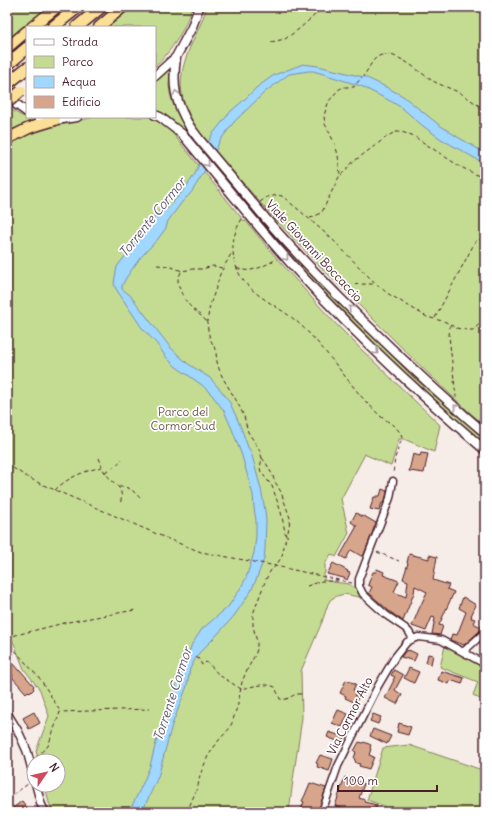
<svg xmlns="http://www.w3.org/2000/svg" width="492" height="819" viewBox="0 0 492 819" font-family="Delius,sans-serif">
<style>
.green{fill:#c4dc92;stroke:#877e5e}
.water{fill:#9fd7ff;stroke:#7d8daa}
.building{fill:#d7a58b;stroke:#4a1f2b}
.lines{fill:none;stroke-linecap:round;stroke-linejoin:round}
.minor-casing{stroke:#4a1f2b;stroke-width:9}
.tertiary-casing{stroke:#4a1f2b;stroke-width:10}
.secondary-casing{stroke:#4a1f2b;stroke-width:11}
.trunk-casing{stroke:#4a1f2b;stroke-width:13}
.motorway-casing{stroke:#4a1f2b;stroke-width:14}
.path{stroke:#4a1f2b;stroke-width:1;stroke-dasharray:4 3;stroke-linecap:butt}
.minor{stroke:#fff;stroke-width:6}
.tertiary{stroke:#fff;stroke-width:7}
.secondary{stroke:#fff;stroke-width:8}
.trunk{stroke:#fbdf96;stroke-width:10}
.motorway{stroke:#fbdf96;stroke-width:11}
.secondary-bridge-casing{stroke:#4a1f2b;stroke-width:11;stroke-linecap:butt}
.trunk-bridge-casing{stroke:#4a1f2b;stroke-width:13;stroke-linecap:butt}
.secondary-bridge{stroke:#fff;stroke-width:8}
.trunk-bridge{stroke:#fbdf96;stroke-width:10}
.oneway{stroke:#ae9aa0}
.labels{text-anchor:middle;stroke-width:3.5;stroke-linejoin:round;paint-order:stroke}
.street-label{font-size:12px;fill:#4a1f2b;stroke:#fff}
.park-label{font-size:12px;fill:#6f584a;stroke:#fff}
.water-label{font-size:13px;font-style:italic;fill:#64566b;stroke:#fff}
</style>
<rect width="100%" height="100%" fill="#f7ede8"/>
<filter id="ink" filterUnits="userSpaceOnUse"><feTurbulence type="fractalNoise" baseFrequency=".025" numOctaves="2"/><feDisplacementMap in="SourceGraphic" scale="8" xChannelSelector="R" yChannelSelector="G"/><feConvolveMatrix kernelMatrix="1 2 1 2 8 2 1 2 1" color-interpolation-filters="sRGB"/></filter>
<g filter="url(#ink)">
<path class="green" d="M7,7H50L7,42Z
M132,7H192C185,30 172,50 155,67V27H107Z
M207,7H485V426C443,389 403,349 363,309C319,266 276,222 236,175C217,153 191,127 183,99C177,75 187,53 197,32C201,24 204,15 207,7Z
M170,70C170,75 169,81 169,86C171,108 184,126 196,144C184,132 172,115 155,110V83L166,71Z
M8,107L20,115L32,120L31,125L12,129L7,133V108Z
M94,117H150L160,122L170,130L244,221L245,220C274,256 304,290 335,323C369,358 405,391 440,425L434,452L404,439H399L391,466L364,454V456L341,499L349,533L336,557L331,554L325,564V573H324V580L333,582L349,584L358,590L366,599H362L359,597L344,594L337,596L331,599L328,604L322,622L301,671L302,718L293,780L289,812H54L49,803L45,785H58V761H39L36,751L49,716L40,690L24,669L15,646L7,629V144L30,132Z
M272,235L412,376L485,439V444L409,379L299,266Z
M445,646L485,667V702L473,695L478,682L440,667Z
M409,745L485,771V812H383L384,806L367,800L383,748Z"/>
<path class="water" d="M303,64L318,66L359,76L365,77L382,85L403,96L438,124L456,136L485,153V164L441,139L423,126L402,108L392,102L361,86L320,73L313,71H309L289,74L265,92L234,122L219,142L216,150L204,172L191,193L182,202L168,221L166,228L158,239L140,258L126,278L122,286V289L130,295L170,347L187,363L210,378L224,394L230,403L240,425L248,447L251,452L261,489L265,510L266,521L265,549L264,559L256,580L251,591L234,616L216,636L199,653L193,663L190,669L187,686L172,725L158,777L142,812H129L143,783L150,766L162,719L175,689L192,644L202,629L228,607L240,589L246,578L254,553L256,536V521L254,508L253,495L242,456L232,429L224,411L212,395L202,385L175,366L166,357L157,344L142,328L116,289L114,284L115,277L117,267L119,264L139,239L147,226L152,221L156,214L159,211H165L182,192L191,180L195,174L211,136L231,111L244,100L256,88L274,75Z"/>
<path class="building" d="M421,453L428,454L424,473L409,471L413,454L420,456Z
M382,489L387,491L386,497L383,503H382L379,511L370,509L374,497H377V496H380Z
M356,513L363,517L364,516L376,523L363,557L351,550L346,559L340,556L357,526L351,522Z
M409,554L429,559V555L437,557L433,580L449,585L447,589L454,592L439,625L443,626L440,635L432,634L435,618L432,617L426,631L412,626L419,609L427,592L415,586L414,593L403,621L389,611L369,593L372,587L368,585L370,579L373,572H376L377,569L384,572L383,575L399,581L394,592L406,597L408,581L403,579L408,563H407Z
M333,563L348,571L347,572L350,573L347,580L344,578L327,574Z
M463,597L476,605L471,616H472L471,618L475,619L473,623L483,628L464,645L450,640L452,634L457,635L466,612L459,608Z
M406,650L409,651V650L417,654L414,661L401,657Z
M428,654L433,655L431,664L426,663Z
M14,664L20,671V670L34,686L33,687L34,689L30,693L28,691L26,693L12,677L13,676L8,670Z
M409,668L419,672L414,683L404,678Z
M394,670L403,675L395,690L402,695L397,704L385,698L394,680H393L395,677L391,675Z
M441,671L464,678L462,684L450,680L449,684L438,680Z
M346,680L356,684L353,690L357,691L355,695L358,697L356,703L345,698L346,696L340,693Z
M338,710L348,714L342,727L332,723Z
M34,712L40,723L29,729L23,718Z
M373,714L381,717L378,724L370,721Z
M399,723L411,727L408,735L397,732Z
M373,729L391,736L387,744L370,736Z
M329,732L344,737L342,743L327,737Z
M359,742L363,743L364,742L371,745L370,748L371,749L369,755L374,757L369,769L359,766L360,764L356,763L354,758L356,752L354,751Z
M320,755L333,759L329,771L317,767L318,764L316,763Z
M345,777L364,784L359,798L365,800L364,802L377,805L375,811L367,809L366,812H358L346,809H345L335,806Z
M310,783L326,788L318,812H300L304,802L302,801L305,795Z
M22,801L30,812H16L13,808Z"/>
<g class="lines">
<defs>
<path id="minor" d="M393,481L390,498L359,579V586L363,594L386,615L405,628L409,632L413,639
M463,652L485,632
M322,812L338,766L378,686L395,657L407,642L413,639L418,637L427,638L441,640L485,664"/>
<path id="tertiary" d="M7,713L18,731L27,751L34,777
M36,785L41,804L45,812"/>
<path id="secondary" d="M176,57C172,86 175,102 190,127
M155,76L176,57L192,27L199,7
M7,96L13,102L27,112
M155,115L160,117L182,134
M38,117L55,120L77,117
M267,220C290,247 314,271 338,296C385,343 434,390 485,433
M260,228C328,309 405,382 485,450"/>
<path id="trunk" d="M32,27L57,7
M99,27L123,7
M7,48L27,31
M7,139L29,128L55,120"/>
<path id="motorway" d="M53,27L78,7
M77,27L101,7
M7,65L27,48
M7,84L27,68"/>
</defs>
<use href="#minor" class="minor-casing"/>
<use href="#tertiary" class="tertiary-casing"/>
<use href="#secondary" class="secondary-casing"/>
<use href="#trunk" class="trunk-casing"/>
<use href="#motorway" class="motorway-casing"/>
<path class="path" d="M271,42L285,39L299,29L324,7
M341,175L353,162L388,136L395,132H401L412,135L459,166L485,179
M260,202L267,197L273,196L277,195L282,196L299,210L332,239L371,279L387,293L427,317L446,322L456,328L467,330H473L485,319
M310,218L314,217L322,212L332,191L340,175L338,155L335,144L325,124L324,116L326,109L329,101L338,90L343,87H354C357,82 361,79 364,75C370,68 372,57 382,55C398,51 421,74 433,81C442,86 453,89 462,94C470,99 477,105 485,109
M242,219C230,237 230,258 241,277C252,295 279,307 295,320C323,344 343,376 367,403C372,407 376,412 380,416C387,421 394,425 399,431L401,434L402,438L395,458L393,474
M157,265L169,266L182,271L193,269H202L213,266L222,268
M237,268C250,275 265,265 277,259
M181,272C180,275 178,277 178,280C178,289 186,303 192,308C197,313 202,316 206,321
M341,287C352,284 364,284 375,284
M435,318L475,242L478,240L485,239
M450,325L449,336L456,397
M99,458L102,466
M262,458L266,463L273,476L274,480L281,492L290,518L289,527L287,537
M7,464L27,477L41,484L173,541L201,552L276,566L352,583
M105,472C112,468 117,466 122,459
M119,487C131,486 135,493 142,500
M55,490C68,477 85,471 102,467C103,470 105,473 107,475C116,487 125,487 120,505
M377,552L399,561
M307,586L322,581H338
M7,636H12L68,622L135,610
M7,639L10,645L41,680L60,711
M196,657L199,659L202,665L206,662L209,664L219,675L241,689C251,687 265,682 275,687L280,699C291,701 290,693 302,694
M7,738L11,735
M36,757L48,746L59,715L60,712L149,709
M7,799L28,784
M187,812L198,786L200,775L208,756L219,740L229,729L232,723L238,704L242,682L246,672L256,653L257,647V642L253,626V614L266,579L271,570L276,566L282,556L286,537L281,512L272,486L261,472L260,468L262,458L259,449L248,432L244,416L236,400L224,380L220,372L217,362L216,353L214,346L210,339L208,330L207,322L210,305L217,285L220,274L231,254"/>
<use href="#minor" class="minor"/>
<use href="#tertiary" class="tertiary"/>
<use href="#secondary" class="secondary"/>
<use href="#trunk" class="trunk"/>
<use href="#motorway" class="motorway"/>
<defs>
<path id="secondary-bridge" d="M190,127L199,139L267,220
M182,134L260,228"/>
<path id="trunk-bridge" d="M7,103L21,91"/>
</defs>
<use href="#secondary-bridge" class="secondary-bridge-casing"/>
<use href="#trunk-bridge" class="trunk-bridge-casing"/>
<use href="#secondary-bridge" class="secondary-bridge"/>
<use href="#trunk-bridge" class="trunk-bridge"/>
</g>
<defs><path id="oneway-chevron" d="M-2-3.5L2.5 0L-2 3.5" fill="none" stroke-width="1.6" stroke-linecap="round" stroke-linejoin="round"/></defs>
<g class="oneway">
<use href="#oneway-chevron" transform="translate(176 93) rotate(-103)"/>
<use href="#oneway-chevron" transform="translate(207 164) rotate(51)"/>
<use href="#oneway-chevron" transform="translate(286 258) rotate(49)"/>
<use href="#oneway-chevron" transform="translate(351 308) rotate(-135)"/>
<use href="#oneway-chevron" transform="translate(376 352) rotate(44)"/>
<use href="#oneway-chevron" transform="translate(456 407) rotate(-139)"/>
</g>
</g>
<g class="labels">
<g class="street-label">
<text transform="translate(314 251) rotate(47)" y="4">Viale Giovanni Boccaccio</text>
<text transform="translate(350 716) rotate(-63)" y="4">Via Cormor Alto</text>
</g>
<g class="park-label">
<text x="183" y="416">Parco del<tspan x="183" dy="14">Cormor Sud</tspan></text>
</g>
<g class="water-label">
<text transform="translate(152 217) rotate(-51)" y="5">Torrente Cormor</text>
<text transform="translate(172 694) rotate(-72)" y="5">Torrente Cormor</text>
</g>
</g>
<rect width="492" height="819" fill="none" stroke="#fff" stroke-width="24"/>
<rect x="12" y="12" width="468" height="795" fill="none" stroke="#4a1f2b" stroke-width="1.5" filter="url(#ink)"/>
<rect x="26" y="26" width="130" height="92" fill="#ffffff" stroke="#b7a5aa"/>
<rect x="34" y="39" width="20" height="6" fill="#ffffff" stroke="#b7a5aa"/>
<text x="62" y="46" font-size="12" fill="#4a1f2b">Strada</text>
<rect x="34" y="56" width="20" height="12" fill="#c4dc92" stroke="#b7a5aa"/>
<text x="62" y="66" font-size="12" fill="#4a1f2b">Parco</text>
<rect x="34" y="76" width="20" height="12" fill="#9fd7ff" stroke="#b7a5aa"/>
<text x="62" y="86" font-size="12" fill="#4a1f2b">Acqua</text>
<rect x="34" y="96" width="20" height="12" fill="#d7a58b" stroke="#b7a5aa"/>
<text x="62" y="106" font-size="12" fill="#4a1f2b">Edificio</text>
<g transform="translate(46 773) rotate(56)"><circle r="19" fill="#ffffff" stroke="#b7a5aa"/>
<path d="M0-3L7 15L0 10L-7 15Z" fill="#d1495b"/>
<text y="-6" font-size="11" font-weight="bold" text-anchor="middle" fill="#4a1f2b">N</text>
</g>
<path d="M338 785v6h99v-6" fill="none" stroke="#4a1f2b" stroke-width="2"/>
<text x="344" y="785" font-size="12" fill="#4a1f2b" stroke="#ffffff" stroke-width="3" paint-order="stroke">100 m</text>
</svg>
